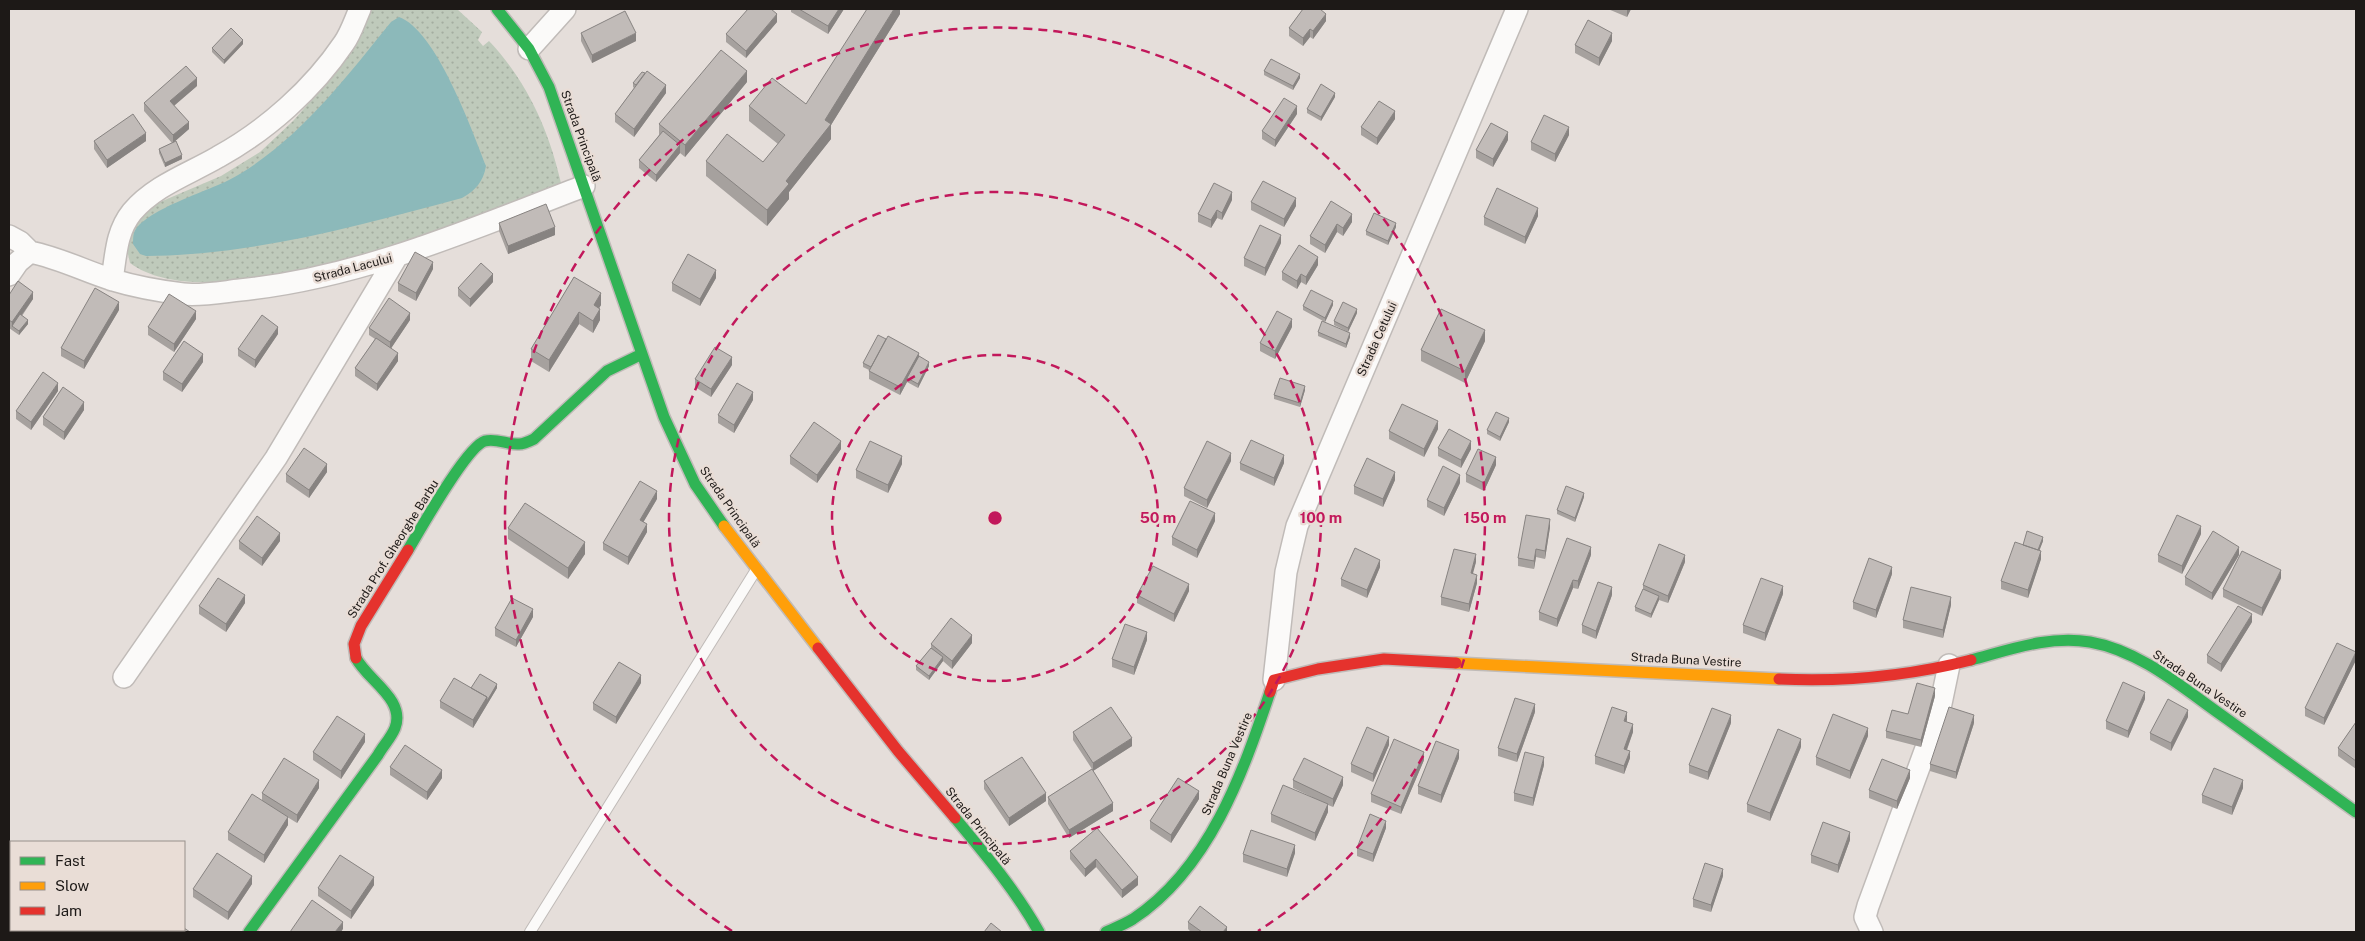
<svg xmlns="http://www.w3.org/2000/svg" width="2365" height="941" viewBox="0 0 2365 941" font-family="'Public Sans',sans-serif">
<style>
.grass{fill:url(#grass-dots)}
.water{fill:#8cb9ba}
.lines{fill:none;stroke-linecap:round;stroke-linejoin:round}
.lane-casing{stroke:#c0bbb8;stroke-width:12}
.street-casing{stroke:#c0bbb8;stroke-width:24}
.fast-casing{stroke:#c0bbb8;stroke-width:14}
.slow-casing{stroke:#c0bbb8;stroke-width:14}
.jam-casing{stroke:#c0bbb8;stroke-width:14}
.lane{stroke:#fbfaf9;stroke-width:10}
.street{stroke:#fbfaf9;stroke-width:21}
.fast{stroke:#30b455;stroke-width:11}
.slow{stroke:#ff9f0a;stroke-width:11}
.jam{stroke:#e5322d;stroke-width:11}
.wall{fill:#a6a19e}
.shaded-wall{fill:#878381}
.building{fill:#c1bbb8;stroke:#878381}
.ring{fill:none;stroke:#c2185b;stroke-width:2.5;stroke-dasharray:9 6}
.labels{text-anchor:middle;stroke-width:4.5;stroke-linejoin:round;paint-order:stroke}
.street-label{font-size:12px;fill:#1d1917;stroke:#e9ddd6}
.centre{fill:#c2185b;stroke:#e9ddd6;stroke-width:2.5}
.ring-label{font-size:15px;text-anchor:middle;font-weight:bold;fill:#c2185b;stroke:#e9ddd6;stroke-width:4.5;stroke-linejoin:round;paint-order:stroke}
</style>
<defs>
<pattern id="grass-dots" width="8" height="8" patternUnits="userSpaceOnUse" patternTransform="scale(1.25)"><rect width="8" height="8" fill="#bfcabb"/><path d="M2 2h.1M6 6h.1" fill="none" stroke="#a4ada0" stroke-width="1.8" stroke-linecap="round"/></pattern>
</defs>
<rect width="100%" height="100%" fill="#e5deda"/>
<path class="grass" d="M365,9H457L482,32L478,40L483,46L489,41C527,81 549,130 561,183L538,197C449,227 210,323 130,263L125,241L143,212L160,202L221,176L260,152L293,121L332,77L352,42Z"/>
<path class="water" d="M399,17C436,30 472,130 486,166C483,182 476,190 462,198C358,226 254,255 146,256L140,254L133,244C133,241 133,236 134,233C142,211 208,191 229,180C296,144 344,80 391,22Z"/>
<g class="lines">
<defs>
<path id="lane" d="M530,932L756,570"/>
<path id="street" d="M529,49L565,9
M9,236L20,242L30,252
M9,275L18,262L30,252C60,258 84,271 113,280C136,287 159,291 183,294C201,296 222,292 240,290C360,278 472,229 584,186
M112,280C116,255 116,232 132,212C155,185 189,174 218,157C267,130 313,89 344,43C351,33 355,20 360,9
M124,677L276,458L397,256
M1274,680L1286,572L1297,526L1517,9
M1872,932L1865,917L1868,906L1939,713L1949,665"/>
<path id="fast" d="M497,9L529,49L549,87L664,417L695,484L724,526
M408,550C420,530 467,446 485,441C497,438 508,445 519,444C524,444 530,441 534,439L607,371L642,354
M1971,660C2009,650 2049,635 2090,642C2142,651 2185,690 2227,719C2270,750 2313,781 2356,812
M955,818C985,854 1016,891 1039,932
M249,932L378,755C383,746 391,738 395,728C406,699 367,680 356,658
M1106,932C1115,928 1125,924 1133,919C1209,869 1243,773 1270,692"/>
<path id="slow" d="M724,526L818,648
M1456,663L1779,679"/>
<path id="jam" d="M818,648L898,751L955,818
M356,658L354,644L361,626L408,550
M1779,679C1843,682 1909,676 1971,660
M1270,692L1274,680L1318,669L1384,659L1456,663"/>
</defs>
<use href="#lane" class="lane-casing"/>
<use href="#street" class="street-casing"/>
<use href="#fast" class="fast-casing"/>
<use href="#slow" class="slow-casing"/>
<use href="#jam" class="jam-casing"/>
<use href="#lane" class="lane"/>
<use href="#street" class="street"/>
<use href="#fast" class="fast"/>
<use href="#slow" class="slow"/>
<use href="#jam" class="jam"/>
</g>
<path class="wall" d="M791,9H844L828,34L791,12Z
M900,9V14L831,125V139L789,192V199L767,226L706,176V161L763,162L778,144L749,121V106L806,104Z
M1303,9H1322L1321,10L1326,21L1313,39L1310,37L1303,46L1289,36V28Z
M1608,9H1631L1627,17Z
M777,22L746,58L726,42V34Z
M581,33L636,41L592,63L581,41Z
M1612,41L1599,66L1575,53V45Z
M243,44L224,64L212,52V48Z
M1264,71L1300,78L1293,90L1264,75Z
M747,82L685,157L680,153L656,182L639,168V160L659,135V124Z
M633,83L666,93L634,137L615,122V114L634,88L633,87Z
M197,86L174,106L189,129L174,142L182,159L165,167L159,153V149L172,143L144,111V103Z
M1335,97L1321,121L1307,113V109Z
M1297,114L1275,147L1262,139V131Z
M1395,119L1377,145L1361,135V127Z
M1569,135L1555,162L1531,150V142Z
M1508,140L1493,167L1476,158V150Z
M94,141H146L107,168L94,149Z
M1232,200L1222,220L1217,218L1211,228L1198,222V214Z
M1331,201L1352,222L1343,236L1337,232L1325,253L1310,244V236Z
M1251,202L1296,206L1284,227L1251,210Z
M1538,216L1525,244L1484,225V217Z
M499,223L555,235L508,254L499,231Z
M1396,227L1388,245L1366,235V231Z
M1281,243L1265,276L1244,266V258Z
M1318,265L1306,285L1301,282L1297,289L1282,280V272Z
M433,269L416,301L398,291V283Z
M574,277L601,305L599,308L600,320L593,333L579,324L549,372L531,361V349Z
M716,278L700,306L672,291V283Z
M493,282L470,307L458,296V288Z
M9,295L33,299L22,316L28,324L19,335L9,328Z
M1333,305L1325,322L1303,310V306Z
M119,310L84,369L61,356V348Z
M1357,313L1348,332L1334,325V321Z
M196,319L174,352L148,335V327Z
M410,320L391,348L398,361L377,391L355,376V368L375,339L369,335V328Z
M1292,327L1275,359L1260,351V343Z
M1318,332L1350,337L1346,348L1318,336Z
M278,334L255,368L238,356V349Z
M1485,341L1465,383L1421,361V350Z
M919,356L929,366L918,388L907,382L900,395L869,379V370L863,367V363Z
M203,362L182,392L163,380V372Z
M732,365L711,397L695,387V379Z
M1305,390L1300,407L1274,399V395Z
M58,391L31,430L16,419V411Z
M753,400L734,433L718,423V415Z
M84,410L64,440L43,425V417Z
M1509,422L1500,441L1487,434V430Z
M1438,429L1424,457L1389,439V431Z
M1438,448L1471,449L1461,468L1438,456Z
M841,449L817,483L790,464V456Z
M1231,461L1207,508L1184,496V488Z
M1240,463H1284L1274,486L1240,470Z
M902,464L888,493L856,478V470Z
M1496,465L1484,491L1466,482V474Z
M327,472L309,498L286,482V474Z
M1395,480L1383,507L1354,494V486Z
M1460,483L1444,516L1427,507V500Z
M1584,497L1575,522L1557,514V510Z
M657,499L643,522L647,532L628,565L603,550V543Z
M1215,521L1197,558L1172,545V537Z
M1550,527L1545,559L1536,557L1534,569L1518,566V558Z
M508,528L585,554L568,579L508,539Z
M2201,534L2182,574L2158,562V555Z
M239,541H280L262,566L239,549Z
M2043,541L2039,550L2041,559L2028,598L2001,589V581L2023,545Z
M1591,555L1578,589L1573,588L1557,627L1539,620V612Z
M2239,555L2212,600L2185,585V577Z
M1476,562L1472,573L1477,583L1469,612L1441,605V597Z
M1685,562L1668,603L1659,600L1651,618L1635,611V607L1643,589V585Z
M1380,567L1367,598L1341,586V579Z
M1892,574L1876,618L1853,609V602Z
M2281,578L2262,616L2223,597V589Z
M1189,591L1174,622L1137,603V595Z
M1783,594L1765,641L1743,633V625Z
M1612,595L1596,639L1582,633V625Z
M245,603L226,632L199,614V606Z
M1951,605L1943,638L1903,628V620Z
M533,617L516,647L495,636V628Z
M2252,622L2221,672L2207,663V655Z
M1147,640L1134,675L1112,667V659Z
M972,643L952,669L943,661L929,680L916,670V666L931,648V644Z
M2356,660L2324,725L2305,716V708Z
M641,683L616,724L593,710V703Z
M471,688H497L473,728L440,708V701Z
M1935,696L1921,747L1886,738V731Z
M2145,699L2128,738L2106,729V721Z
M1535,712L1517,762L1498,756V748Z
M2188,717L2171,751L2150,740V733Z
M1627,720V722L1633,732L1627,750L1630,758L1624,774L1595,764V756Z
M2356,722V769L2338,756V748Z
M1731,723L1708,780L1689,773V765Z
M1974,723L1956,779L1930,771V764Z
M1073,732L1132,746L1093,771L1113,811L1069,838L1048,804V797L1092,769L1073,740Z
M1868,736L1850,779L1816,765V757Z
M365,742L341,779L313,760V752Z
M1389,745L1373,782L1351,772V764Z
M1801,747L1770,821L1747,812V804Z
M1459,758L1441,803L1418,794V786Z
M1424,760L1401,814L1371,802V794Z
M1544,765L1533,806L1514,801V793Z
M390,767L442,778L427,800L390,775Z
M1910,778L1897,809L1869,798V790Z
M1293,780L1343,785L1333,807L1328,805V812L1315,841L1271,822V814L1312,797L1293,788Z
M984,781L1046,801L1009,826L984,789Z
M319,788L297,823L284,815L288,825L264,863L228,840V832L262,801V793Z
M2243,788L2232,815L2202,803V795Z
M1199,799L1171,843L1150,829V821Z
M1097,828L1138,885L1122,898L1096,867L1085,877L1070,859V851Z
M1386,828L1373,862L1357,856V848Z
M1850,840L1838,873L1811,863V855Z
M1295,853L1287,877L1243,862V854Z
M1723,876L1711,912L1693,907V899Z
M252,884L228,920L193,897V889Z
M374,885L351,919L318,896V888Z
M1188,922L1227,932H1191L1188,929Z"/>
<path class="shaded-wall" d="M839,9H844L828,34V26Z
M894,9H900V14L831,125V139L789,192V199L767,226V210L825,120Z
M1627,9H1631L1627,17Z
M777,14V22L746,58V51Z
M1326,14V21L1313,39V31Z
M1310,29V37L1303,46V38Z
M636,33V41L592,63V55Z
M1612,33V41L1599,66V58Z
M243,40V44L224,64V60Z
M747,71V82L685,157V145Z
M1300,74V78L1293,90V86Z
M197,78V86L170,109V101Z
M666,85V93L634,137V129Z
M1335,93V97L1321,121V117Z
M1297,106V114L1275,147V140Z
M1395,111V119L1377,145V138Z
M189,122V129L173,143V135Z
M1569,127V135L1555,162V154Z
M1508,132V140L1493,167V159Z
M146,133V141L107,168V160Z
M680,145V153L656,182V175Z
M182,155V159L165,167V163Z
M1232,192V200L1222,220V213Z
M1296,198V206L1284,227V219Z
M1538,208V216L1525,244V237Z
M1217,210V218L1211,228V220Z
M1352,214V222L1343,236V228Z
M1396,223V227L1388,245V241Z
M1337,224V232L1325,253V245Z
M555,227V235L508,254V246Z
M1281,235V243L1265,276V268Z
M1318,257V265L1306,285V277Z
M433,262V269L416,301V293Z
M716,270V278L700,306V299Z
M493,274V282L470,307V299Z
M1301,274V282L1297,289V281Z
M33,292V299L13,327L12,326V322Z
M601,293V305L594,317V305Z
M1333,301V305L1325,322V318Z
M119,302V310L84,369V361Z
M600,309V320L593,333V321Z
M1357,309V313L1348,332V328Z
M196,311V319L174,352V344Z
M579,312V324L549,372V360Z
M410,313V320L390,350V342Z
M1292,319V327L1275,359V351Z
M28,320V324L19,335V331Z
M278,327V334L255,368V360Z
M1485,330V341L1465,383V371Z
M1350,333V337L1346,348V344Z
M398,353V361L377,391V384Z
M919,353V360L907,378V382L900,395V387Z
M203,354V362L182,392V384Z
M732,357V365L711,397V389Z
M929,362V366L918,388V384Z
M58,383V391L31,430V422Z
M1305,386V390L1300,407V403Z
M753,392V400L734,433V425Z
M84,402V410L64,440V432Z
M1509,418V422L1500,441V437Z
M1438,421V429L1424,457V449Z
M841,441V449L817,483V475Z
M1471,441V449L1461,468V460Z
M1231,453V461L1207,508V500Z
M1284,455V463L1274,486V478Z
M902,456V464L888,493V485Z
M1496,457V465L1484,491V483Z
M327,464V472L309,498V490Z
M1395,472V480L1383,507V499Z
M1460,475V483L1444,516V508Z
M657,491V499L640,528V520Z
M1584,493V497L1575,522V518Z
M1215,513V521L1197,558V550Z
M1550,519V527L1545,559V551Z
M647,524V532L628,565V557Z
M2201,526V534L2182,574V566Z
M280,533V541L262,566V558Z
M2043,537V541L2037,557V553Z
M585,542V554L568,579V568Z
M1591,547V555L1578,589V581Z
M2239,547V555L2212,600V593Z
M1536,549V557L1534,569V561Z
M2041,551V559L2028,598V590Z
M1476,554V562L1471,581V573Z
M1685,555V562L1668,603V596Z
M1380,560V567L1367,598V590Z
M1892,567V574L1876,618V610Z
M2281,570V578L2262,616V608Z
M1477,575V583L1469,612V604Z
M1573,580V588L1557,627V619Z
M1189,584V591L1174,622V614Z
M1783,586V594L1765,641V633Z
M1612,587V595L1596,639V631Z
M245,595V603L226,632V624Z
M1659,596V600L1651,618V614Z
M1951,597V605L1943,638V630Z
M533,609V617L516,647V640Z
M2252,614V622L2221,672V664Z
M1147,632V640L1134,675V667Z
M972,635V643L952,669V661Z
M2356,652V660L2324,725V718Z
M943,657V661L929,680V676Z
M641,675V683L616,724V717Z
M497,684V688L473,728V720L487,697Z
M1935,688V696L1921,747V740Z
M2145,692V699L2128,738V731Z
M1535,704V712L1517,762V754Z
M2188,710V717L2171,751V743Z
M1627,712V720L1624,729V721Z
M1731,715V723L1708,780V772Z
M1974,715V723L1956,779V772Z
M1633,724V732L1624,757V749Z
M1868,728V736L1850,779V771Z
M365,734V742L341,779V771Z
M1389,737V745L1373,782V774Z
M1132,738V746L1093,771V763Z
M1801,739V747L1770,821V813Z
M1459,750V758L1441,803V795Z
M1630,751V758L1624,774V766Z
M1424,752V760L1401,814V807Z
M1544,757V765L1533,806V798Z
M442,770V778L427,800V792Z
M1910,770V778L1897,809V801Z
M1343,777V785L1333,807V799Z
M319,780V788L297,823V815Z
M2243,780V788L2232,815V807Z
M1199,791V799L1171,843V835Z
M1046,793V801L1009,826V818Z
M1113,803V811L1069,838V830Z
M1328,804V812L1315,841V833Z
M288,817V825L264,863V855Z
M1386,821V828L1373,862V854Z
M1850,832V840L1838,873V865Z
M1295,845V853L1287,877V869Z
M1096,859V867L1085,877V869Z
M1723,869V876L1711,912V905Z
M252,876V884L228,920V912Z
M374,877V885L351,919V911Z
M1138,877V885L1122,898V890Z
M343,922V929L341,932H335Z
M1227,927V932H1223Z"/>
<path class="building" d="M748,9H771L777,14L746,51L726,34Z
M799,9H839L828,26Z
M867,9H894L825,120L831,124L786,181L789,184L767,210L706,161L727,134L763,162L785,135L749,106L772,78L806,104Z
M1303,9H1320L1326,14L1313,31L1310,29L1303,38L1289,28Z
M625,11L636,33L592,55L581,33Z
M1588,20L1612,33L1599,58L1575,45Z
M231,28L243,40L224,60L212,48Z
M721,50L747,71L685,145L659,124Z
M1271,59L1300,74L1293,86L1264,71Z
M186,66L197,78L170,101L189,122L173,135L144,103Z
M647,71L666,85L634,129L615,114Z
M642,72L645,73L636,85L633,83Z
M1321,84L1335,93L1321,117L1307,109Z
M1284,98L1297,106L1275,140L1262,131Z
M1379,101L1395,111L1377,138L1361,127Z
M133,114L146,133L107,160L94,141Z
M1544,115L1569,127L1555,154L1531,142Z
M1491,123L1508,132L1493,159L1476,150Z
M663,131L680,145L656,175L639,160Z
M176,141L182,155L165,163L159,149Z
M1263,181L1296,198L1284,219L1251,202Z
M1214,183L1232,192L1222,213L1217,210L1211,220L1198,214Z
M1497,188L1538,208L1525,237L1484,217Z
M1331,201L1352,214L1343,228L1337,224L1325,245L1310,236Z
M546,204L555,227L508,246L499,223Z
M1374,213L1396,223L1388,241L1366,231Z
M1260,225L1281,235L1265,268L1244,258Z
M1299,245L1318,257L1306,277L1301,274L1297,281L1282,272Z
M415,252L433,262L416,293L398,283Z
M688,254L716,270L700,299L672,283Z
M481,263L493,274L470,299L458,288Z
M574,277L601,293L594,305L600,309L593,321L579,312L549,360L531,349Z
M18,281L33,292L12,322L9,320V295Z
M95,288L119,302L84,361L61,348Z
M1311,290L1333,301L1325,318L1303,306Z
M169,294L196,311L174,344L148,327Z
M389,298L410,313L390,342L369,328Z
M1343,302L1357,309L1348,328L1334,321Z
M1441,309L1485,330L1465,371L1421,350Z
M1277,311L1292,319L1275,351L1260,343Z
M20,314L28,320L19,331L12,326Z
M262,315L278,327L255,360L238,349Z
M1322,321L1350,333L1346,344L1318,332Z
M878,335L886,339L871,367L863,363Z
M888,336L919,353L900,387L869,371Z
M376,338L398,353L377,384L355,368Z
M184,341L203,354L182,384L163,372Z
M715,347L732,357L711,389L695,379Z
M919,356L929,362L918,384L907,378Z
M43,372L58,383L31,422L16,411Z
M1280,378L1305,386L1300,403L1274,395Z
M737,383L753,392L734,425L718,415Z
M63,387L84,402L64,432L43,417Z
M1402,404L1438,421L1424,449L1389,431Z
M1496,412L1509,418L1500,437L1487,430Z
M814,422L841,441L817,475L790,456Z
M1449,429L1471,441L1461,460L1438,448Z
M1251,440L1284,455L1274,478L1240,463Z
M870,441L902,456L888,485L856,470Z
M1207,441L1231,453L1207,500L1184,488Z
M304,448L327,464L309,490L286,474Z
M1478,449L1496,457L1484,483L1466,474Z
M1367,458L1395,472L1383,499L1354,486Z
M1443,466L1460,475L1444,508L1427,500Z
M640,481L657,491L640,520L647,524L628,557L603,543Z
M1566,486L1584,493L1575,518L1557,510Z
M1190,501L1215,513L1197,550L1172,537Z
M525,503L585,542L568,568L508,528Z
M1526,515L1550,519L1545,551L1536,549L1534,561L1518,558Z
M2177,515L2201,526L2182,566L2158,555Z
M257,516L280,533L262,558L239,541Z
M2027,531L2043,537L2038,550L2023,545Z
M2213,531L2239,547L2212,593L2185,577Z
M1567,538L1591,547L1578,581L1573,580L1557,619L1539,612Z
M2015,542L2041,551L2028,590L2001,581Z
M1659,544L1685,555L1668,596L1643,585Z
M1355,548L1380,560L1367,590L1341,579Z
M1454,549L1476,554L1471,573L1477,575L1469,604L1441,597Z
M2242,551L2281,570L2262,608L2223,589Z
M1869,558L1892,567L1876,610L1853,602Z
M1153,566L1189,584L1174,614L1137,595Z
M218,578L245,595L226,624L199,606Z
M1761,578L1783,586L1765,633L1743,625Z
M1598,582L1612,587L1596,631L1582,625Z
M1911,587L1951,597L1943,630L1903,620Z
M1643,589L1659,596L1651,614L1635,607Z
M512,598L533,609L516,640L495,628Z
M2238,606L2252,614L2221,664L2207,655Z
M951,618L972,635L952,661L931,644Z
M1125,624L1147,632L1134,667L1112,659Z
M2337,643L2356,652L2324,718L2305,708Z
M931,648L943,657L929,676L916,666Z
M619,662L641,675L616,717L593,703Z
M480,674L497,684L487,701V697L471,688Z
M454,678L487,697L473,720L440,701Z
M2123,682L2145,692L2128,731L2106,721Z
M1917,683L1935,688L1921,740L1886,731L1892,710L1908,714Z
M1515,698L1535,704L1517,754L1498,748Z
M2168,699L2188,710L2171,743L2150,733Z
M1111,707L1132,738L1093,763L1073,732Z
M1612,707L1627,712L1624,721L1633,724L1624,749L1630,751L1624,766L1595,756Z
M1949,707L1974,715L1956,772L1930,764Z
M1712,708L1731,715L1708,772L1689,765Z
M1833,714L1868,728L1850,771L1816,757Z
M337,716L365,734L341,771L313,752Z
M2356,722V761L2338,748Z
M1367,727L1389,737L1373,774L1351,764Z
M1778,729L1801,739L1770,813L1747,804Z
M1394,739L1424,752L1401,807L1371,794Z
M1436,741L1459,750L1441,795L1418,786Z
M405,745L442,770L427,792L390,767Z
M1525,752L1544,757L1533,798L1514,793Z
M1022,757L1046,793L1009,818L984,781Z
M284,758L319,780L297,815L262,793Z
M1304,758L1343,777L1333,799L1293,780Z
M1882,759L1910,770L1897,801L1869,790Z
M2214,768L2243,780L2232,807L2202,795Z
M1092,769L1113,803L1069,830L1048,797Z
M1178,778L1199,791L1171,835L1150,821Z
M1283,785L1328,804L1315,833L1271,814Z
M252,794L288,817L264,855L228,832Z
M1370,814L1386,821L1373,854L1357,848Z
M1823,822L1850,832L1838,865L1811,855Z
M1097,828L1138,877L1122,890L1096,859L1085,869L1070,851Z
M1251,830L1295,845L1287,869L1243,854Z
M217,853L252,876L228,912L193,889Z
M340,855L374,877L351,911L318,888Z
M1705,863L1723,869L1711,905L1693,899Z
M312,900L343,922L335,932H290Z
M1200,906L1227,927L1223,932H1202L1188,922Z
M991,923L1002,932H984Z
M184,928L190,932H165L167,930H184Z"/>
<g class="ring">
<circle cx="995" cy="518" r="163"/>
<circle cx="995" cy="518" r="326"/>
<path d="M732 931A490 490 0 1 1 1258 931"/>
</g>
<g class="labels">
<g class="street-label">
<text transform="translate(581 136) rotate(70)" y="4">Strada Principală</text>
<text transform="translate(353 268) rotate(-15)" y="4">Strada Lacului</text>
<text transform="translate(1377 339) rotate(-66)" y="4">Strada Cetului</text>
<text transform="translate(730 507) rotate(55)" y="4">Strada Principală</text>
<text transform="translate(393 549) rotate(-58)" y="4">Strada Prof. Gheorghe Barbu</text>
<text transform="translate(1686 660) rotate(3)" y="4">Strada Buna Vestire</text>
<text transform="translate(2200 684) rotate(34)" y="4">Strada Buna Vestire</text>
<text transform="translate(1227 764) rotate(-67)" y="4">Strada Buna Vestire</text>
<text transform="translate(978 826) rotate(51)" y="4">Strada Principală</text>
</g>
</g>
<circle cx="995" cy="518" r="8" class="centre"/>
<g class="ring-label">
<text x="1158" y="523">50 m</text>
<text x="1321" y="523">100 m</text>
<text x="1485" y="523">150 m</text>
</g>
<rect width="2365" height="941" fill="none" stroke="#1d1917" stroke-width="20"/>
<rect x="10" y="841" width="175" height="90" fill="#e9ddd6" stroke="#978f8a"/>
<rect x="20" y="857" width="25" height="8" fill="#30b455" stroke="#978f8a"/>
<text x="55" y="866" font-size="15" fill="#1d1917">Fast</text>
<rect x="20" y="882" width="25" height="8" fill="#ff9f0a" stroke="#978f8a"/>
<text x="55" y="891" font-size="15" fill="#1d1917">Slow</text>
<rect x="20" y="907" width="25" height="8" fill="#e5322d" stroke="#978f8a"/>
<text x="55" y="916" font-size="15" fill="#1d1917">Jam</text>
</svg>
